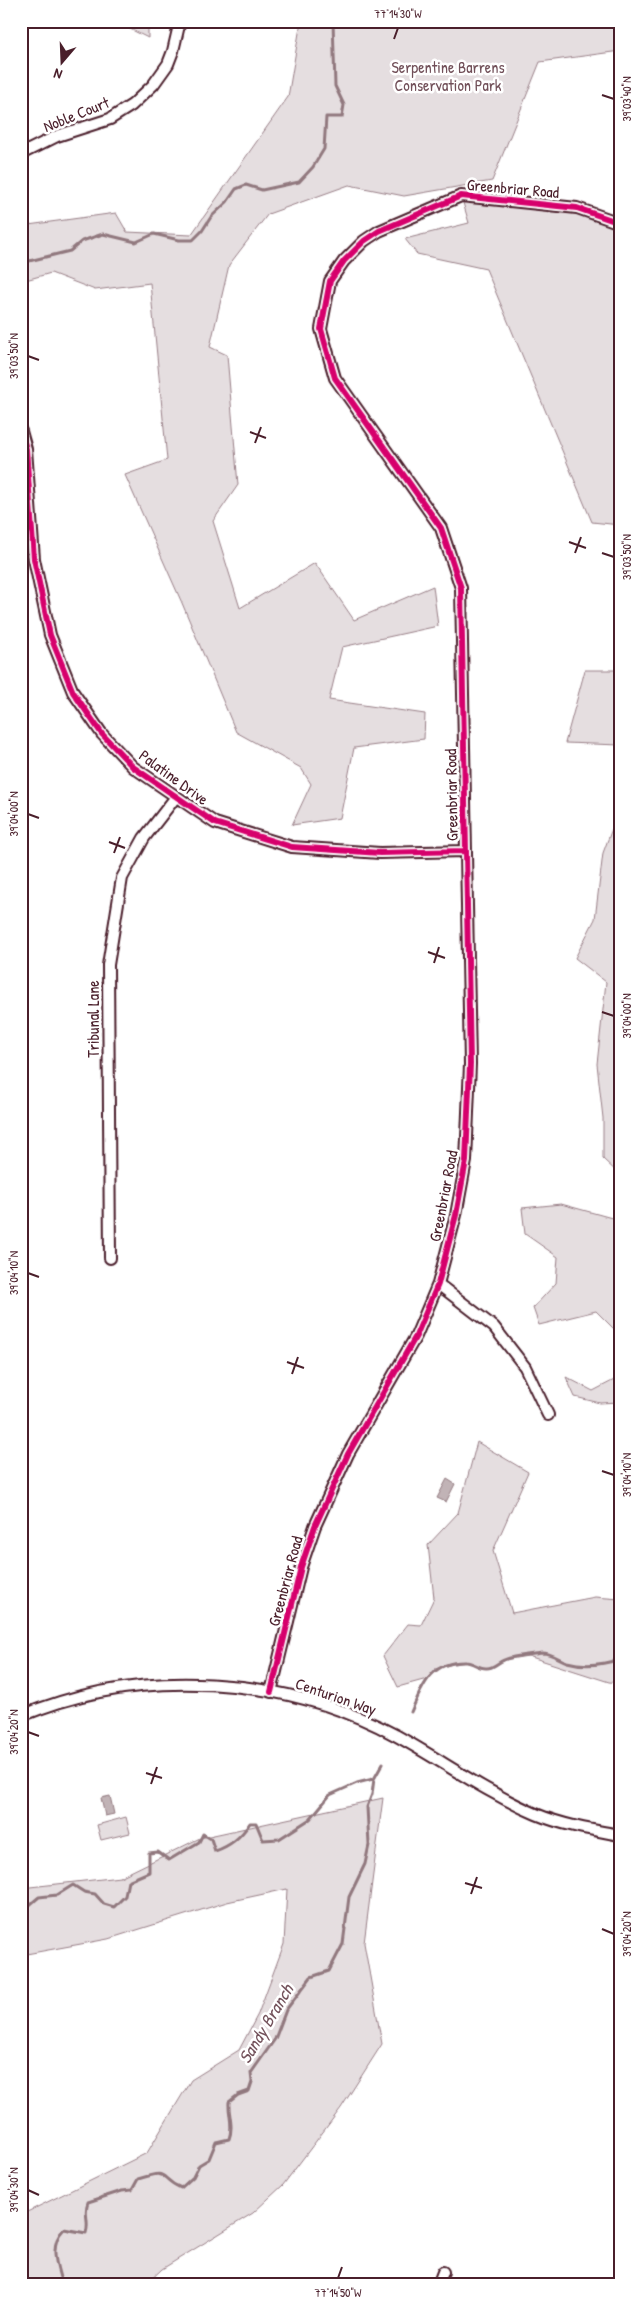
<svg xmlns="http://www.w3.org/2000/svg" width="641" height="2306" viewBox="0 0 641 2306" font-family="'Patrick Hand',sans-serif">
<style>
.green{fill:#e5dee0;stroke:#987e86}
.water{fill:#c1b3b6;stroke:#91787e}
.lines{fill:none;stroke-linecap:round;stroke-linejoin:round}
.stream{stroke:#91787e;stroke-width:3}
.minor-casing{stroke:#4a1f2b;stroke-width:14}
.minor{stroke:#fff;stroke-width:10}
.cycleway-casing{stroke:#fff;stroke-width:9}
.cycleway{stroke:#d6006c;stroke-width:6}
.ticks{fill:none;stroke:#4a1f2b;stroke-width:2}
.labels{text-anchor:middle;stroke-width:5;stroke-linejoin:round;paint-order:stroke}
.park-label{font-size:16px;fill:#714f58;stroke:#fff}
.street-label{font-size:16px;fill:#4a1f2b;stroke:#fff}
.water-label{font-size:18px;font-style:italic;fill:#74535c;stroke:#fff}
.neatline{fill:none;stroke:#4a1f2b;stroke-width:2}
.ticks-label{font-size:12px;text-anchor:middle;fill:#4a1f2b}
</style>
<rect width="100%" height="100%" fill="#fff"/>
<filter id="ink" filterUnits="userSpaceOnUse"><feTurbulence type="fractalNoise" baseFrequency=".02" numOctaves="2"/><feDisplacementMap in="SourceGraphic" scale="10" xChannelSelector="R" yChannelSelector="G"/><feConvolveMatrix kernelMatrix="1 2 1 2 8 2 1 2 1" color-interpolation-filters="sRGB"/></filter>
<g filter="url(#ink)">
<path class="green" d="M114,21H148V38Z
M301,21H620V51L540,62L492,181L404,196L349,185L268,214L229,265L210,347L227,355L238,485L213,521L240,608L315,563L354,620L433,586L438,626L342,647L329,700L425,714L424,739L354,748L340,818L292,825L311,784L301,768L236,732L182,603L125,475L167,460L150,283L95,290L51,273L22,281L21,226L116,213L127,232L191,235L288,97Z
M461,196L577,208L620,222V525L592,522L486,269L417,254L405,239L469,223Z
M585,670H620V745L565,743Z
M620,807V1175L603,1159V1118L597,1064L606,982L575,958L595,919L603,853Z
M561,1204L612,1218L620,1211V1335L596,1311L539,1325L533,1308L556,1283L558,1257L525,1234L522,1208Z
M620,1377V1402L600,1403L575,1397L566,1377L593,1391Z
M477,1442L528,1472L493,1551L512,1613L595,1597L620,1599V1683L609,1682L528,1656L504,1660L491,1668H482L467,1662L453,1664L435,1669L427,1679L398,1687L383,1656L408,1624L421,1625L434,1598L428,1545L458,1513Z
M383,1798L364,1943L382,2044L341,2108L283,2185L253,2213L162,2269L145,2285H21V2215L147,2153L191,2080L239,2050L258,2014L284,1944L287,1889L227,1902L108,1939L21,1955V1888L120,1877L200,1838Z
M126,1817L130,1833L101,1840L97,1825Z"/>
<path class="water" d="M447,1479L455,1484L446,1502L437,1498Z
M110,1796L114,1814L105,1816L101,1798Z"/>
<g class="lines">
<path class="stream" d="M21,263L70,251L82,241L103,234L136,242L154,234L179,240H193L202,231L211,217L227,202L236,189L246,185L262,190L299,182L313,167L324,149L326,117H342L344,105L335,86L333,21
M411,1712C423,1685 431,1661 466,1662C473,1662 479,1669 487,1668C494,1668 498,1662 504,1660C514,1655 531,1655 542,1653C552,1653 558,1659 567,1662C585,1667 602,1665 620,1659
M21,1917L26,1908L39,1897L57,1895L73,1885L84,1892L95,1894L104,1904L114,1907L125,1896L128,1881L149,1872V1853L158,1852L169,1860L199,1842L203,1834L211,1839L215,1851C231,1846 241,1837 250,1823H256L263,1840L279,1839L310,1819L330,1795L357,1783L373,1779
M62,2285C57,2266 48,2245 64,2229L86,2233C90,2221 83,2213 88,2202L122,2191L132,2190L138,2179C172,2168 157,2178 181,2188L193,2177L199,2165L209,2159L216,2142L229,2139C234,2125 228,2115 229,2102L238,2095L249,2091L252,2082L251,2073L275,2039L286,2010L311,1977L329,1971L343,1944L349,1897L365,1864L369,1845L367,1807L372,1794L374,1779L383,1763"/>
<defs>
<path id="minor" d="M21,154L57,136L110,119L132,105L153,85L168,64L173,51L180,21
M21,431L26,449L34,559L50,635L73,692L102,734L133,767L215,823L292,847L380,853L465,851
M110,1258L108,965L122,878L144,838L175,798
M438,1284L494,1327L525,1367L548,1415
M271,1692L301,1567L315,1526L348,1454L416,1336L438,1284L456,1215L466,1161L470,1064L461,588L441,528L335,378L321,329L330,281L344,261L364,241L379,231L461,196L577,208L620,223
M21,1716C140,1666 285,1675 397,1736C444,1762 487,1793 536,1814C562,1825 592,1830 620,1835
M438,2285L443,2272"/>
</defs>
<use href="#minor" class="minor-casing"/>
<use href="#minor" class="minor"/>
<defs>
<path id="cycleway" d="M21,431L26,449L34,559L50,635L73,692L102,734L133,767L215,823L292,847L380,853L465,851
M271,1692L301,1567L315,1526L348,1454L416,1336L438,1284L456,1215L466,1161L470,1064L461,588L441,528L335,378L321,329L330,281L344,261L364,241L379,231L461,196L577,208L620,223"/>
</defs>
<use href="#cycleway" class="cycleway-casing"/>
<use href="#cycleway" class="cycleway"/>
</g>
</g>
<path class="ticks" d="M394,39L398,28M602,95L614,99M28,356L39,360M250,432L266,438M255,443L261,427M569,542L586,548M575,553L581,537M602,553L614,557M28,814L39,818M109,842L125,848M114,853L120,837M428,952L445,958M434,963L439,947M602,1012L614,1016M28,1273L39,1277M287,1362L304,1368M292,1374L298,1357M602,1471L614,1475M28,1732L39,1736M146,1773L162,1778M151,1784L157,1767M465,1883L482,1888M471,1894L477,1877M602,1929L614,1934M28,2190L39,2195M338,2278L342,2267"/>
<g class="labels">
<g class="park-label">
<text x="448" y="73">Serpentine Barrens<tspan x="448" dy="18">Conservation Park</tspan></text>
</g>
<g class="street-label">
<text transform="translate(76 114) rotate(-22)" y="6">Noble Court</text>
<text transform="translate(513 188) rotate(5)" y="6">Greenbriar Road</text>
<text transform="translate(174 777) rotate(36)" y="6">Palatine Drive</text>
<text transform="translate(451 795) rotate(-91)" y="6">Greenbriar Road</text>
<text transform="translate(93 1019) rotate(-90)" y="6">Tribunal Lane</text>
<text transform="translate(443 1196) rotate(-79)" y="6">Greenbriar Road</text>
<text transform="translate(285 1581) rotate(-75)" y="6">Greenbriar Road</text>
<text transform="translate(336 1696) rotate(19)" y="6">Centurion Way</text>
</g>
<g class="water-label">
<text transform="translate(266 2024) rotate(-59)" y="6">Sandy Branch</text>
</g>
</g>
<rect width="641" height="2306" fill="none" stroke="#fff" stroke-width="55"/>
<g transform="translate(62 62) rotate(199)" stroke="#ffffff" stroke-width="4" paint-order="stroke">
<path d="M0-4L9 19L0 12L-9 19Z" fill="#4a1f2b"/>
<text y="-8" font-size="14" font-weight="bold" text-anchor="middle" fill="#4a1f2b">N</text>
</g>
<rect x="28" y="28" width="586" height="2250" class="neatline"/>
<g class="ticks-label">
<text x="398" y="18">77°14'30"W</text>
<text transform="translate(627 99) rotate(-90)" y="4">39°03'40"N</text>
<text transform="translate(14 356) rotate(-90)" y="4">39°03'50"N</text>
<text transform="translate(627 557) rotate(-90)" y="4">39°03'50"N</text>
<text transform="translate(14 814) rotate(-90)" y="4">39°04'00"N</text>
<text transform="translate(627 1016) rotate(-90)" y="4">39°04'00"N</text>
<text transform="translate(14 1273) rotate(-90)" y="4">39°04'10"N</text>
<text transform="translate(627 1475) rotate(-90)" y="4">39°04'10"N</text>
<text transform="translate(14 1732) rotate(-90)" y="4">39°04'20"N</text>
<text transform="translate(627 1934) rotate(-90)" y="4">39°04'20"N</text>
<text transform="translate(14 2190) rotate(-90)" y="4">39°04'30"N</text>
<text x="338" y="2297">77°14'50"W</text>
</g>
</svg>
